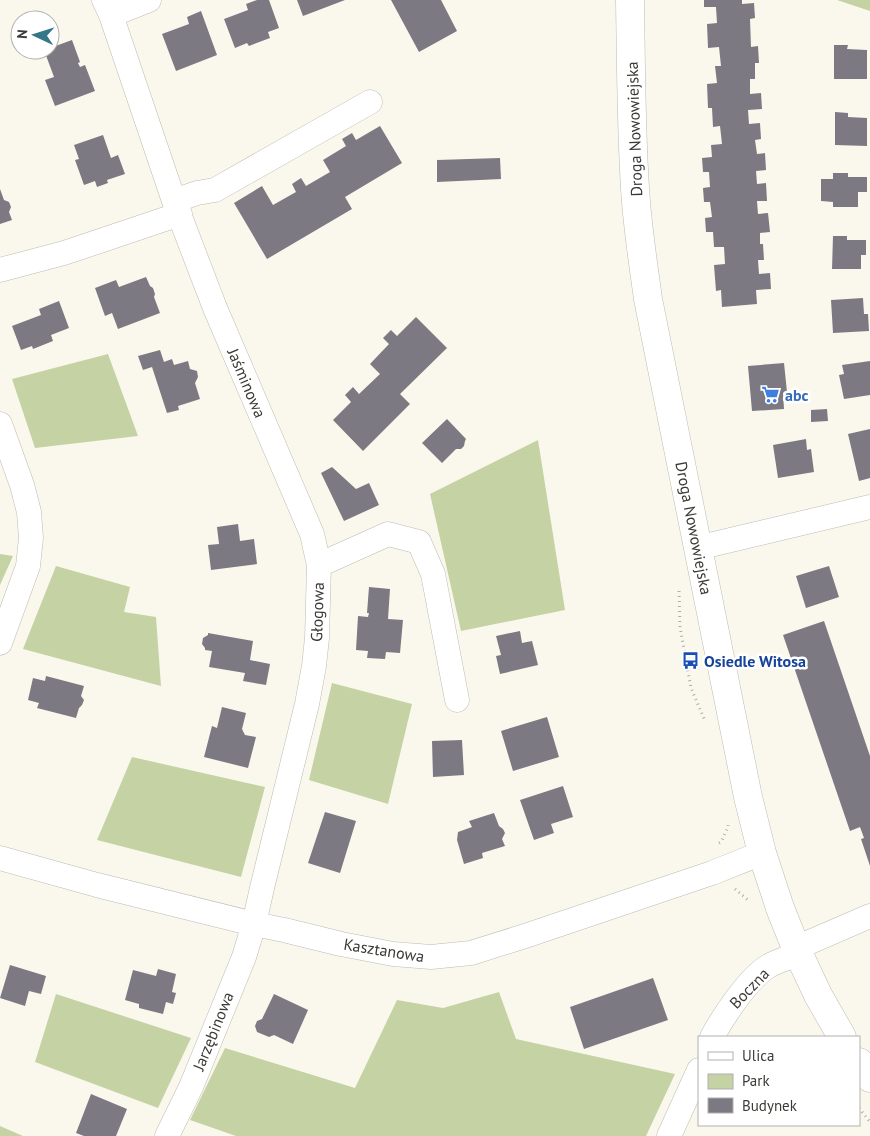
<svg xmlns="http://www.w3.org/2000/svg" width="870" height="1136" viewBox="0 0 870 1136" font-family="'PT Sans',sans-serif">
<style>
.green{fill:#c5d2a4}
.building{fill:#7c7982}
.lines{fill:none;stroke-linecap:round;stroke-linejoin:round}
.minor-casing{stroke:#bdbbb1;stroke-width:25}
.tertiary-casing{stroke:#bdbbb1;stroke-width:29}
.path{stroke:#afada5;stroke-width:3;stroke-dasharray:1 4;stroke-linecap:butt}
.minor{stroke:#fff;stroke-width:24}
.tertiary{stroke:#fff;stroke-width:28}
.labels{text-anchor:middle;stroke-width:5;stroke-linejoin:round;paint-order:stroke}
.street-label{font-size:16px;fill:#3b3a36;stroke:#fff}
.shop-label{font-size:16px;font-weight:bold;fill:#366cbe;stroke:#fff;text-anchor:start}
.transit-label{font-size:16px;font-weight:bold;fill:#164399;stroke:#fff;text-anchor:start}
</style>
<rect width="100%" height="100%" fill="#faf8ed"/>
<path class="green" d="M837,0H870V11Z
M108,354L138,436L35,448L12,379Z
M538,440L565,610L461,631L430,494Z
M0,554L13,556L0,585Z
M56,566L130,587L124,612L156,617L161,686L23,649Z
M332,683L412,704L388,804L309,780Z
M132,757L265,787L241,877L97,840Z
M499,992L516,1039L675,1074L646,1136H236L190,1120L225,1048L355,1088L397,1000L443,1008Z
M56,994L191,1038L158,1108L35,1062Z
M0,1126L23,1136H0Z"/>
<path class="building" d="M257,0H269L279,28L268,32L270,38L249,46L247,43L235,48L224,19L248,10L246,4Z
M297,0H345L303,16Z
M391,0H441L457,31L419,52Z
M704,0H742V4L754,3L755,18L750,19L751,47L758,46L759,63H755V79H750V94L761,93L762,109L748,110L749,124L760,123L761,139L755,140L757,154L765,153L766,170L756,171L757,184L766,183L767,201H757L758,214L768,213L770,232L760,233V244H763L764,260H758L759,274L770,273L771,289L756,290L757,304L722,307L721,290L716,291L714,265L725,264L724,247H714L713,232H706L705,218L712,217L710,202H704L703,188L710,187L709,172H703L702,158L712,157L711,145L722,144L720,126L713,127L712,108H708L707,84L717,83L715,66H721L719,47L708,48L707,24L717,23L716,7H704Z
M201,11L217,55L176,71L162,34L189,24L187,17Z
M72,40L80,62L78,63L80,67L85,65L95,91L55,106L45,80L54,77L44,50H50V48Z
M834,45H848L847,49L867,50V79H834Z
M835,112L848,113V117L867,118V146L835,145Z
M380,126L402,163L345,197L352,209L267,259L234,203L262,186L273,205L296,192L292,184L301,178L306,186L330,172L323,160L346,146L342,139L352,133L356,140Z
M103,135L111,158L118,155L125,174L107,180L108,183L97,187L95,181L84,185L75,160L79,159L74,145Z
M500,158L501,179L437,182V160Z
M833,173H848V177H867V192H858V207H833V202L821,201V179H833Z
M0,189L4,200L9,202L11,207L9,212L12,220L0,224Z
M833,236H847V240H866V255H861V269H832Z
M146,277L150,286L153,288L155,294L154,297L160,313L118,329L112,313L105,316L95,288L116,280L119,287Z
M863,298L864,314H868L869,331L833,333L831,300Z
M59,301L69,328L51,335L53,341L33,349L32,346L21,350L12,326L41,315L39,309Z
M416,317L447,348L400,394L410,404L363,451L333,420L351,402L345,395L353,387L359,394L380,374L370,364L389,344L383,338L391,330L397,336Z
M160,350L164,362L172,359L174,365L188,361L190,369L197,371L198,377L195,383L200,399L178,406L179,410L167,413L152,367L143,370L138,356Z
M870,361V395L844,399L839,375L844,374L842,365Z
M784,363L787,392L783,393L784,409L752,411L748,366Z
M827,409L828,421L811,422V410Z
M447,419L466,439L465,441L464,446L461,449H456L442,463L422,443Z
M870,429V478L859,481L848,434Z
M806,439L807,450L811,449L814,472L778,478L773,445Z
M332,467L356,489L369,483L379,505L344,521L321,473Z
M238,524L240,541L254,539L257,564L211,570L208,545L219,544L217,527Z
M829,566L839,597L806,608L796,576Z
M369,587L390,589L388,619L403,620L400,653L386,652L385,659L367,658L368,651L356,650L358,616L368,617L369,613H367Z
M824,621L870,756V866L861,839L864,838L860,827L850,831L783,635Z
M520,631L522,643L532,641L538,665L500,674L496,656L501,655L496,636Z
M208,633L253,641L250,660L270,664L266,685L243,681L245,673L209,667L212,651L205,650V648L202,644L203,638L208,635Z
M46,676L84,686L81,696L84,700L82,705L79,708L76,718L37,708L39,703L28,700L33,678L45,681Z
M222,707L246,713L242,729L245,735L256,737L248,768L204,757L212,726L217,728Z
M547,717L559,757L513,771L501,731Z
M462,740L464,775L433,777L432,741Z
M563,786L573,817L551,824L554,833L534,840L520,800Z
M325,812L356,821L340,873L308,863Z
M494,813L499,826L503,829L505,833L502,839L505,846L482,853L483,858L464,864L457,840L458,832L472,827L469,821Z
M10,965L46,976L41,994L29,991L25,1006L0,998Z
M158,969L176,974L172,992L176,993L173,1004L166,1002L163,1014L139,1008V1004L125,1000L133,970L156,976Z
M653,978L668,1020L584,1049L570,1007Z
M274,994L308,1010L293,1044L274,1035L269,1037L257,1032L255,1026L257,1021L262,1019Z
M91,1094L127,1109L116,1136H84L76,1133Z"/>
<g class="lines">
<defs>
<path id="minor" d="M104,0L111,15L174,201L215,308L312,534L319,565L317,638L314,666L307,704L262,888L254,924L244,957L191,1087L167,1136
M111,15L149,0
M174,201L197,193L215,190L370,102
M0,270L64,253L180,214
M0,424L22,485L29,512L31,538L28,566L0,643
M697,548L870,507
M319,565L388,534L419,542L433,574L457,700
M0,858L97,885L254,924L284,930L341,944L393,954L431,957L471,953L525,936L712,873L762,853
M796,948L870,916
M712,1037C723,1017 748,979 767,967C776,961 788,958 799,954
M669,1136L699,1070"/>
<path id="tertiary" d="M630,0C631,63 631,126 635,188C637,225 643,262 648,299L748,797L762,853L780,908L796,948L818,995L842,1037
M859,1062L870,1078"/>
</defs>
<use href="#minor" class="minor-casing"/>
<use href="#tertiary" class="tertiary-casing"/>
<path class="path" d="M679,591L680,627L691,688L705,721
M719,843L721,842L728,827V825
M735,889L749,901
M859,1108L870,1122"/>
<use href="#minor" class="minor"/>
<use href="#tertiary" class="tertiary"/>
</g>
<defs>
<symbol id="supermarket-bare" viewBox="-9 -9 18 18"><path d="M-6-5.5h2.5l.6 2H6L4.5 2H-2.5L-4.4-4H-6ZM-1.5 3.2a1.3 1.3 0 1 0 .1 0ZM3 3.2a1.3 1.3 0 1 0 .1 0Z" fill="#3f7fe0" stroke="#fff" stroke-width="2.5" paint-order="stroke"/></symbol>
<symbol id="bus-bare" viewBox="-9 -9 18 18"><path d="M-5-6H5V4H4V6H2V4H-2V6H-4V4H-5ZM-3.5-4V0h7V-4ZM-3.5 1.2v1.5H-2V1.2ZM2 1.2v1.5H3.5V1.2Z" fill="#1a4fb4" stroke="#fff" stroke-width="2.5" paint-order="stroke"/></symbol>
</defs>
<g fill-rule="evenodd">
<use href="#supermarket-bare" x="758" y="382" width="25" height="25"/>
<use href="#bus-bare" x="678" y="648" width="25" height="25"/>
</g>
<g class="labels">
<g class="street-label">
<text transform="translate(634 129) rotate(-92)" y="6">Droga Nowowiejska</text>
<text transform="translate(247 383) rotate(67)" y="6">Jaśminowa</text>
<text transform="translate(694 528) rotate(79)" y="6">Droga Nowowiejska</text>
<text transform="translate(317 612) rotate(-88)" y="6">Głogowa</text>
<text transform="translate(384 950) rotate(9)" y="6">Kasztanowa</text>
<text transform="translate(749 988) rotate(-46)" y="6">Boczna</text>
<text transform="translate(213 1031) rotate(-68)" y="6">Jarzębinowa</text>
</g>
<g class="shop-label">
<text x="785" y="401">abc</text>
</g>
<g class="transit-label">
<text x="704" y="667">Osiedle Witosa</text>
</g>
</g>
<rect x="698" y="1036" width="162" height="90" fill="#ffffff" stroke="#b1b0af"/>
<rect x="708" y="1052" width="25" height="8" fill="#ffffff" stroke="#b1b0af"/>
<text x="742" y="1061" font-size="15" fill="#3b3a36">Ulica</text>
<rect x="708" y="1074" width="25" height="15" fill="#c5d2a4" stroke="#b1b0af"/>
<text x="742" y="1086" font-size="15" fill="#3b3a36">Park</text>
<rect x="708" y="1098" width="25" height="15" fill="#7c7982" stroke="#b1b0af"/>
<text x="742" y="1111" font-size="15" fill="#3b3a36">Budynek</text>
<g transform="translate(35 35) rotate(274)"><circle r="24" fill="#ffffff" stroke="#b1b0af"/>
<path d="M0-4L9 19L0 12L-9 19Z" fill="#347788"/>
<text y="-8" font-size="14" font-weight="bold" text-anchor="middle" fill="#3b3a36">N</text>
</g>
</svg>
